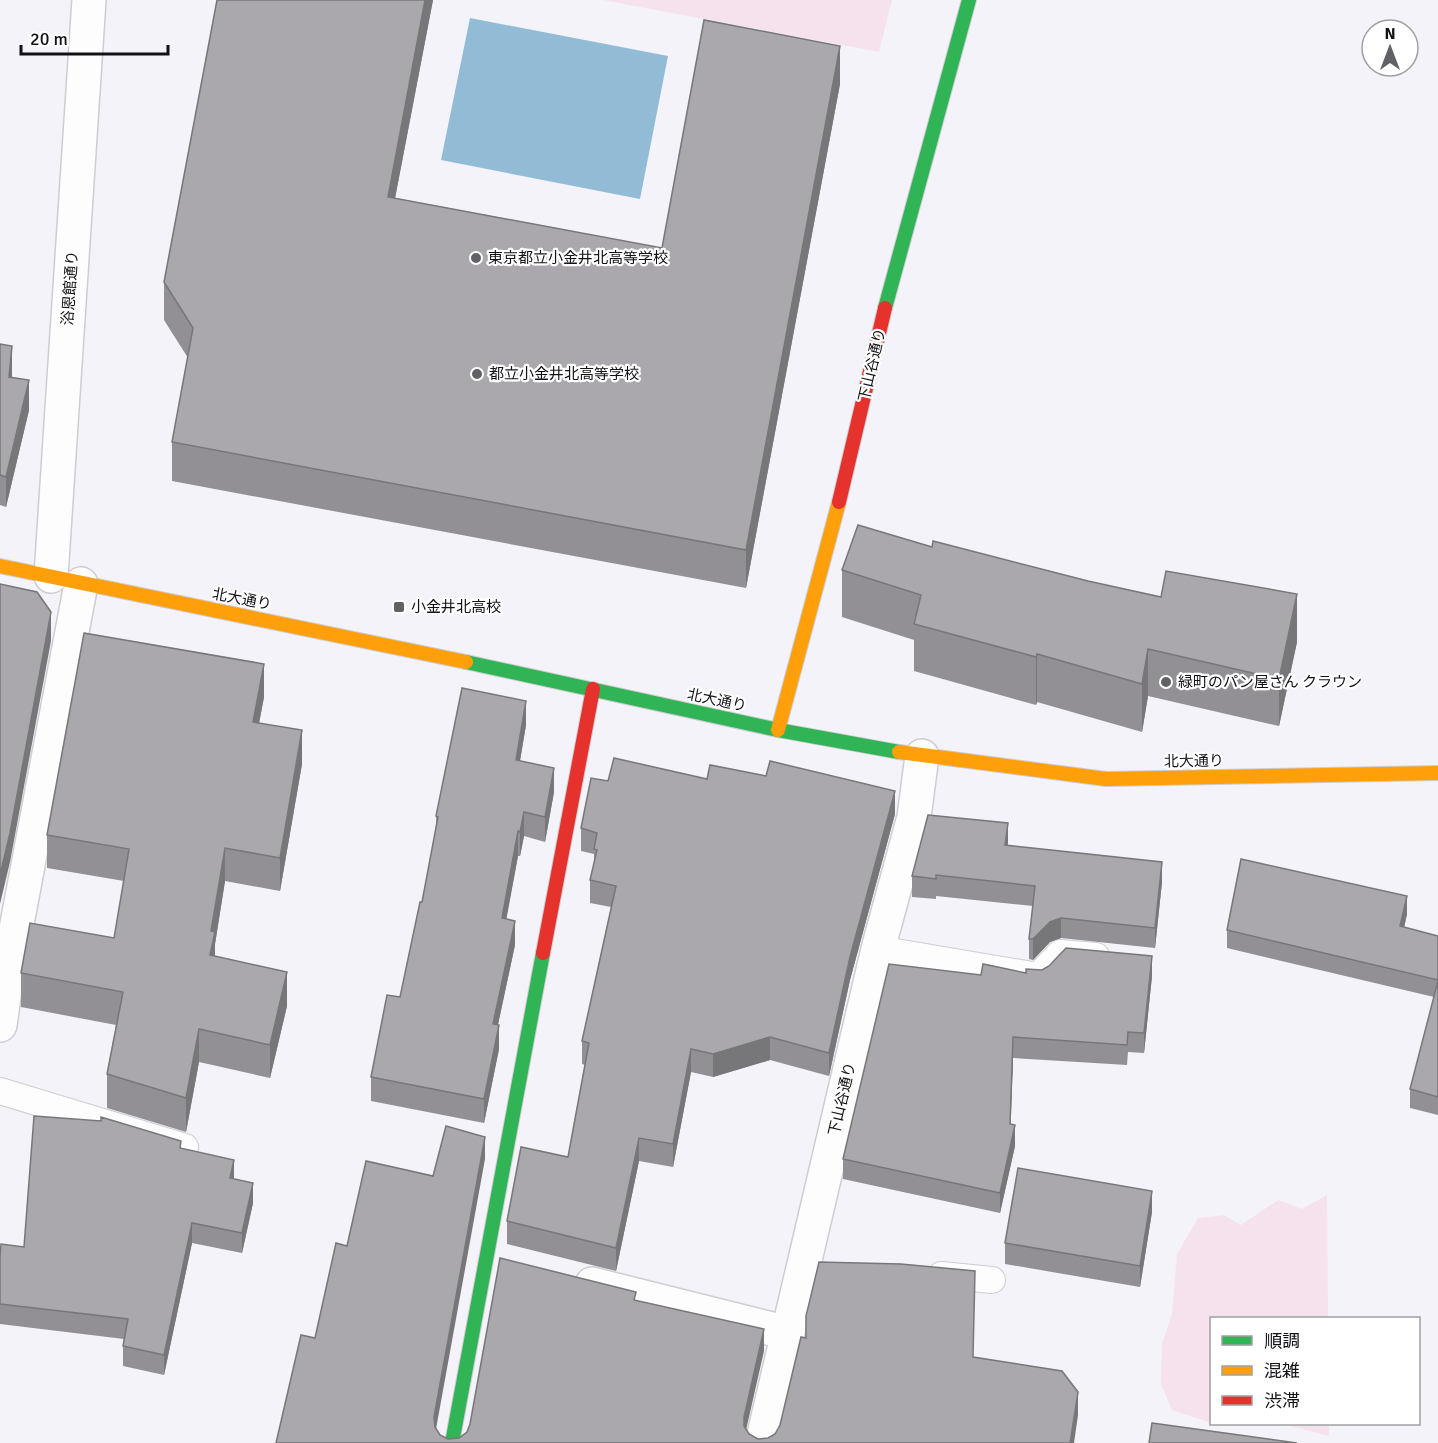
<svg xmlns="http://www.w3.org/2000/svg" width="1438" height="1443" viewBox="0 0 1438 1443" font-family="Signika,'Noto Sans JP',sans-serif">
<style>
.green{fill:#f6e2ed}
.water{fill:#92bcd5}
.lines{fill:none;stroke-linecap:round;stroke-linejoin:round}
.lane-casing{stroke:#cecdd3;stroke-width:28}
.street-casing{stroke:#cecdd3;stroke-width:36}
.fast-casing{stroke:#cecdd3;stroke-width:16}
.slow-casing{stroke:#cecdd3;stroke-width:16}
.jam-casing{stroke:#cecdd3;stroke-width:16}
.lane{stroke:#fdfdfe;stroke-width:26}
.street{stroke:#fdfdfe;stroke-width:33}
.fast{stroke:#30b455;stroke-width:14}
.slow{stroke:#ff9f0a;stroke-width:14}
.jam{stroke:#e5322d;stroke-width:14}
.wall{fill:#929095}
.shaded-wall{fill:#777679}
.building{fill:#aaa8ad;stroke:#777679;stroke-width:1.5}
.poi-dot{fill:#616065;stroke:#fff;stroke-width:2}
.labels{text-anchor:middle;stroke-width:4.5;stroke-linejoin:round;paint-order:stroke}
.poi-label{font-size:15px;fill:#121116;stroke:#fff;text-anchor:start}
.street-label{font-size:15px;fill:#121116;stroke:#fff}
</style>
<rect width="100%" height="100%" fill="#f3f3f9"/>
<path class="green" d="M603,0H892L879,52Z
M1327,1195L1328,1318H1212V1423L1172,1410L1161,1384L1162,1344L1172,1314L1177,1254L1198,1218L1224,1215L1241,1225L1278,1200L1302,1209Z
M1283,1424H1329V1436Z"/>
<path class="water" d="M470,18L668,56L640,199L441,160Z"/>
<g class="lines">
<defs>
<path id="lane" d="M878,949L1038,976L1060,953L1096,956
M0,1091L185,1147
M941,1275L992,1280"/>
<path id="street" d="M51,576L89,0
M0,1025L6,982L81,584
M592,1284L788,1333
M762,1443L878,949L914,817L922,756"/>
<path id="fast" d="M885,308L969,0
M466,662L778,730L899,752
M452,1443L543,953"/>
<path id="slow" d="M0,566L466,662
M778,730L839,502
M899,752L1106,779L1438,773"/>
<path id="jam" d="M839,502L885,308
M543,953L593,689"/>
</defs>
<use href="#lane" class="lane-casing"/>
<use href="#street" class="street-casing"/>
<use href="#fast" class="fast-casing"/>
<use href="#slow" class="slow-casing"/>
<use href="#jam" class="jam-casing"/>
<use href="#lane" class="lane"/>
<use href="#street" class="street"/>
<use href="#fast" class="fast"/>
<use href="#slow" class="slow"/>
<use href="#jam" class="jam"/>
</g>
<path class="wall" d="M217,0H433L395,198L662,248L840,84L746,588L172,481V442L188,358L164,320V282Z
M0,344L12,377L29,410L6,507L0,505Z
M932,547L1297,642L1279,726L1148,696L1142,732L1037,702L1036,705L914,671V640L842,617V570Z
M264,697L259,723L302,764L280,891L225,881L215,944V956L287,1006L270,1078L199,1062L186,1132L107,1108V1074L116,1025L21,1007V973L114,938L124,881L47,868V835Z
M526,725L520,761L554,792L545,842L524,836L520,856H518L506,919L515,945L498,1024L499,1049L484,1123L371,1101V1077L400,997L422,902L436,829V816Z
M707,779L895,814L850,980L829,1076L770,1060L713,1077L691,1072L673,1167L639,1161L616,1271L507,1244V1221L568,1157L585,1065L582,1064V1041L611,907L590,903V880L594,864V854L581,851V828L608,781Z
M1008,845L1162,882L1155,948L1061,938L1050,942L1033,960L1029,959V939L1033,906L936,896V899L912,897V876Z
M1407,914L1404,928L1438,936V1115L1410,1108V1089L1434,997L1227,948V930Z
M1042,970L1152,976L1144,1053L1128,1052L1127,1065L1013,1058L1010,1124L1015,1146L1000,1213L843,1179V1159L981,975L1026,973Z
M181,1148L234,1179L253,1203L242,1253L192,1243L164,1375L123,1366V1346L124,1339L0,1324V1256L24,1247Z
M1152,1212L1140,1287L1005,1264V1243Z"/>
<path class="shaded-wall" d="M425,0H433L388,235V197Z
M840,46V84L746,588V550Z
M12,346V376L9,407V377Z
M29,380V410L6,507V477Z
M1297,594V642L1279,726V679Z
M51,612V641L10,862L0,904V875Z
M1148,649V696L1142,732V684Z
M1037,654V702L1036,705V657Z
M264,664V697L253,755V722Z
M526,701V725L516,784V760Z
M302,730V764L280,891V858Z
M554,768V792L545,842V817Z
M895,791V814L850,980L829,1076V1053L850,957Z
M524,812V836L520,856V832Z
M1008,823V843L1005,866V845Z
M518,831V856L502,943V918Z
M225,848V881L215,944V966L210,955L211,931Z
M1162,862V882L1155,948V928Z
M1407,896V914L1400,945V926Z
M1061,918V938L1050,942L1033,960V939L1050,922Z
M515,921V945L493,1048V1024Z
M1152,956V976L1144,1053V1033Z
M287,972V1006L270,1078V1045Z
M499,1025V1049L484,1123V1099Z
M199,1029V1062L186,1132V1098Z
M770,1037V1060L713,1077V1054Z
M1013,1037V1058L1010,1144V1124Z
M691,1049V1072L673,1167V1144Z
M1015,1125V1146L1000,1213V1193Z
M485,1137V1159L434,1440V1417Z
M639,1138V1161L616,1271V1248Z
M234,1160V1180L230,1178Z
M253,1183V1203L242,1253V1233Z
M1152,1191V1212L1140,1287V1266Z
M192,1223V1243L164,1375V1355Z
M764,1329V1351L744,1439V1417Z
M1078,1392V1415L1074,1443H1070Z"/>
<path class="building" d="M217,0H425L388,197L662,248L704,20L840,46L746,550L172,442L193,328L164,282Z
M0,344L12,346L9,377L29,380L6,477L0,475Z
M858,525L932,547L933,541L1088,581L1161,597L1166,571L1297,594L1279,679L1148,649L1142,684L1037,654L1036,657L914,624L921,595L842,570Z
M0,584L37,592L51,612L10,833L0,875Z
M84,633L264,664L253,722L302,730L280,858L225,848L211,931L215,932L210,955L287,972L270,1045L199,1029L186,1098L107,1074L123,992L21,973L30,923L114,938L129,849L47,835Z
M462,688L526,701L516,760L554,768L545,817L524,812L520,832L518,831L502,918L515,921L493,1024L499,1025L484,1099L371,1077L387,995L400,997L420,902H422L438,817L436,816Z
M614,758L707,779L710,765L766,776L770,761L895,791L850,957L829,1053L770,1037L713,1054L691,1049L673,1144L639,1138L616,1248L507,1221L521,1147L568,1157L589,1043L582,1041L616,886L590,880L597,850L594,849L597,833L581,828L591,778L608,781Z
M928,815L1008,823L1005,845L1162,862L1155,928L1061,918L1050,922L1033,939H1029L1035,886L936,875V879L912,876Z
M1241,859L1407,896L1400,926L1438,936V980L1227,930Z
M1066,948L1152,956L1144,1033L1128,1032L1127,1045L1013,1037L1010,1124L1015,1125L1000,1193L843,1159L889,964L981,975L983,964L1026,973V969L1042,970L1049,966Z
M1438,981V1097L1410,1089Z
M34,1116L101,1121V1117L181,1141L180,1148L234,1160L230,1178L253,1183L242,1233L192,1223L164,1355L123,1346L128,1319L0,1304V1256L1,1244L24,1247Z
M446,1126L485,1137L434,1417L435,1427L440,1435L448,1439L459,1438L467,1432L470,1424L500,1258L636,1292L634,1300L764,1329L744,1417V1426L749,1434L758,1439L768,1438L775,1434L780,1425L801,1337L806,1338V1316L819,1262L901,1264L975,1271L973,1357L1062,1371L1078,1392L1070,1443H276L301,1335L315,1338L336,1243L347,1246L366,1161L433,1176Z
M1018,1168L1152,1191L1140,1266L1005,1243Z
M1152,1423L1297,1443H1149Z"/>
<g class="poi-dot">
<circle cx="476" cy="258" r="6"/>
<circle cx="477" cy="374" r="6"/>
<rect x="393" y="601" width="12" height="12" rx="3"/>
<circle cx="1166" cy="682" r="6"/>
</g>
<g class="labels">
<g class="poi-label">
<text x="488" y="263">東京都立小金井北高等学校</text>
<text x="489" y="379">都立小金井北高等学校</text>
<text x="411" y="612">小金井北高校</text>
<text x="1178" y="687">緑町のパン屋さん クラウン</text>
</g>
<g class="street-label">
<text transform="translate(70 288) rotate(-86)" y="5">浴恩館通り</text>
<text transform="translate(872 365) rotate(-77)" y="5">下山谷通り</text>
<text transform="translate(242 599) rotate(11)" y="5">北大通り</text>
<text transform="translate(717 700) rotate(12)" y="5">北大通り</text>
<text transform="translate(1194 761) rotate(-1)" y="5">北大通り</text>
<text transform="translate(842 1099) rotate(-77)" y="5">下山谷通り</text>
</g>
</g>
<rect x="1210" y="1317" width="210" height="108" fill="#ffffff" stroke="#a0a0a2" stroke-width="1.5"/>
<rect x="1222" y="1336" width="30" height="9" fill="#30b455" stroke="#a0a0a2" stroke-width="1.5"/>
<text x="1264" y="1347" font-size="18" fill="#121116">順調</text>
<rect x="1222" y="1366" width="30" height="9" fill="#ff9f0a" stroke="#a0a0a2" stroke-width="1.5"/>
<text x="1264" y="1377" font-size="18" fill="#121116">混雑</text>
<rect x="1222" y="1396" width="30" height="9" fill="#e5322d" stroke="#a0a0a2" stroke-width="1.5"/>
<text x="1264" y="1407" font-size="18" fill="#121116">渋滞</text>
<g transform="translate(1390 48)"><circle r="28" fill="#ffffff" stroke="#a0a0a2" stroke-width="1.5"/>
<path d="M0-4.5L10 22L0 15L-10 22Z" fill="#616065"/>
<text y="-9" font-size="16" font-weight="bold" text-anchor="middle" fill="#121116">N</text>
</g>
<path d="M21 45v9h147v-9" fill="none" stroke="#121116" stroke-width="3"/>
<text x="30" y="45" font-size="18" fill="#121116" stroke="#ffffff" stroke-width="4.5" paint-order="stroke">20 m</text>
</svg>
